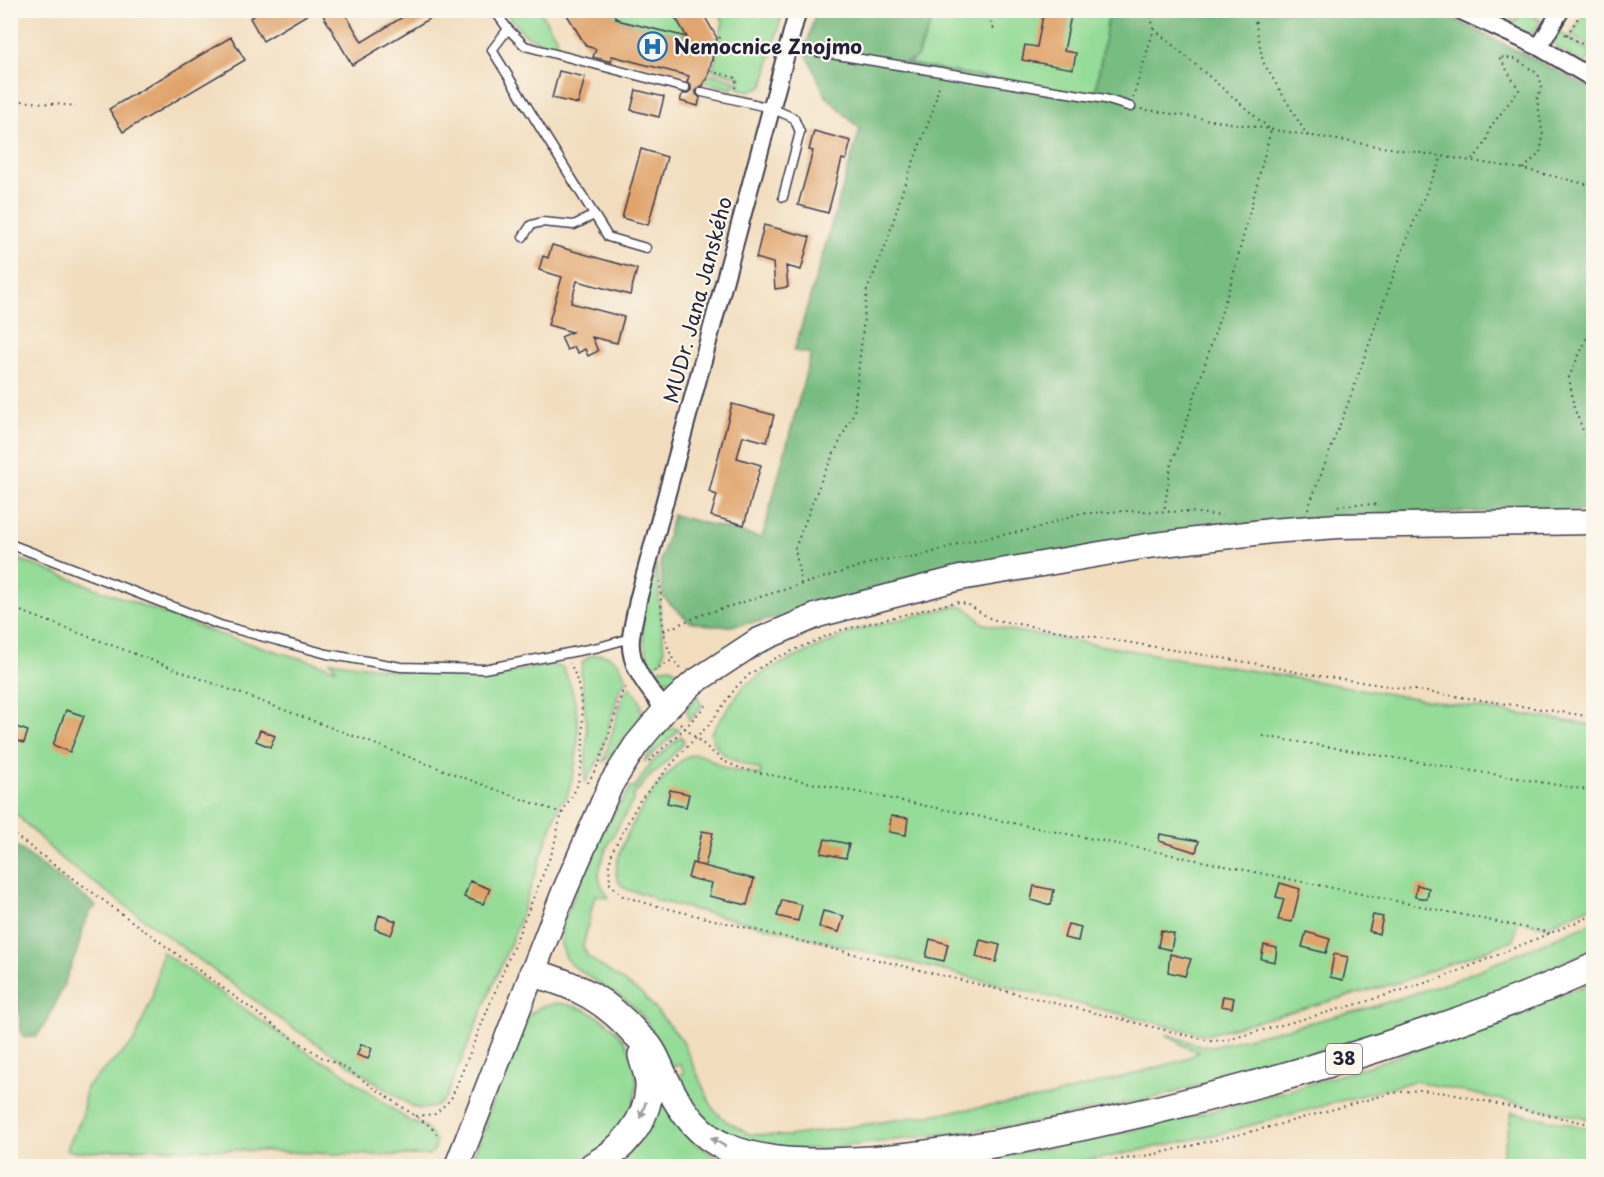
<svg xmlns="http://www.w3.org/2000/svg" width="1604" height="1177" viewBox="0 0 1604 1177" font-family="'Playpen Sans',sans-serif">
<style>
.green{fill:#94dc97;stroke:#5b7f69;stroke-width:1.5}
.forest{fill:#77bc80;stroke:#4c6f5e;stroke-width:1.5}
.building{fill:#e0a36b}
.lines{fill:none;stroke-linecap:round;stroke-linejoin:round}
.lane-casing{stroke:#413e4f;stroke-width:11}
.street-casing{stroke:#413e4f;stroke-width:20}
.secondary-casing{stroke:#413e4f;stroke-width:27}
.primary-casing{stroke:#413e4f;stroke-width:30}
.path{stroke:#413e4f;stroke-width:2;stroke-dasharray:1.5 4.5;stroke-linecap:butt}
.lane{stroke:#fff;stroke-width:8}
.street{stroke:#fff;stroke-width:16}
.secondary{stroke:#fff;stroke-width:24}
.primary{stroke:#fff;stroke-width:27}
.oneway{fill:#9c9ca7}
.labels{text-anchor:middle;stroke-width:4.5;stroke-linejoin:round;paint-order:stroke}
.shield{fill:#fbf7ec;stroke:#636270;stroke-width:1.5}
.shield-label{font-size:18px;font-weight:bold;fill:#22223b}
.poi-label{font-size:20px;font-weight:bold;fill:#22223b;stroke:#fbf7ec;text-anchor:start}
.street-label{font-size:20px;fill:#22223b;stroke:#fbf7ec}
</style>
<rect width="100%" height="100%" fill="#fbf7ec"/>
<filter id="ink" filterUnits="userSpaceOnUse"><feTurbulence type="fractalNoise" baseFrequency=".0167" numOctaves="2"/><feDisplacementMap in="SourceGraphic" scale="12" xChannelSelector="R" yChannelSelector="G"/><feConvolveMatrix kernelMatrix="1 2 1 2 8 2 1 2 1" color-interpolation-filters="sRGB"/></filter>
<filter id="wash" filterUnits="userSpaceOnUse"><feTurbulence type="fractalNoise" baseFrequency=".008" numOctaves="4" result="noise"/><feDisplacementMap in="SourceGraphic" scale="24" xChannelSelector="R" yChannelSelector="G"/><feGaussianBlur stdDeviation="1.35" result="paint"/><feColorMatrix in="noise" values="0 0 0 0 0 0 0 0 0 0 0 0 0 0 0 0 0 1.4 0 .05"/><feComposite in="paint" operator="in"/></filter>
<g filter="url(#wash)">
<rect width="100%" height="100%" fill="#f2debf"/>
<path class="green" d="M1587,10L1593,11V48L1571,35Z
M504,11H540L557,39L558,46L550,48L524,34Z
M612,11H671L687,37L621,21L616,18Z
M720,11H783L763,86C755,92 749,91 740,89L737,86L740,77L713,70L723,22Z
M936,11H1110L1094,97L908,64L918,55Z
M1479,11H1517L1507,28Z
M1522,11L1541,20L1530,37L1509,30Z
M1559,32L1593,53L1585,64L1559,50L1554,44L1555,36Z
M708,73L735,80L732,89L704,82Z
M10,556L218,634L336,669L330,661L391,670L470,675L505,673L551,665L562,667C584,706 581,757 566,799L560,802L516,930L446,1097C438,1108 428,1110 415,1108L287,1024L111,895L58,856L11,809Z
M656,564L664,651L662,660L652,667C634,628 646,603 656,564Z
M956,606L967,608L982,623L1009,630L1444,703L1593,725V906L1545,926L1517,921L1514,940L1400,982L1206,1035L655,900C645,890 626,895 619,882C603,857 665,765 691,755C703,751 716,766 728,769C738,772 750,773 760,775L761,770C740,763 715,757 711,733L744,686L769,669L857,630Z
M602,654C619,659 621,666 627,682L620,688L600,757L585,783L587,731L581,672L583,662L590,656Z
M671,667L683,678C672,683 663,681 655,673L662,668Z
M631,687C634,692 639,698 641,704C646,723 615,750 603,763L624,693Z
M697,695L702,706L689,721L687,708Z
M674,728L679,730L644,762C651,748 656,729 674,728Z
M681,736L684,741L682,745L656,772H653L633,796L634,799C623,819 599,853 599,877C600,885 605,891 609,898L595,895L583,946L588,957L643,995L682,1040L713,1109L726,1121L749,1134L788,1136L1044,1098L1181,1061L1199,1052L1186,1047L1166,1034L1199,1045L1215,1046L1369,1008L1450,982L1593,922L1594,949L1482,997L1365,1038L1158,1097L1027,1124L822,1149H782L748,1145L708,1123L674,1077L684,1073L680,1064L670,1068L646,1021L631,1004L571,965L566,958L561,944L562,924L603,831L631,787L635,788L650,764Z
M162,952L314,1057L336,1068L411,1122L424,1126L436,1140L435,1149L429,1155C351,1157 273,1150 195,1149C172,1148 148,1148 126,1149C103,1150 90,1154 66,1150L82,1117L86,1087L134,1042L152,998Z
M1593,982V1120L1415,1081L1218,1134L1108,1157L1048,1166H939C1164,1133 1384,1071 1593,982Z
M557,1003C614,1009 656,1061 628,1116C625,1122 622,1132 617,1136C610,1144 596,1152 587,1157C555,1173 504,1166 469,1166L483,1131L488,1126L484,1123L524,1019L540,1007Z
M658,1091C680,1131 687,1144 730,1163L678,1166H612Z
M1512,1112L1593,1129V1166H1500Z"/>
<path class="forest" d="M816,11H935L918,55L914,59L903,63L1095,96L1109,11H1438L1593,89V511L1456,512L1402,515L731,626H713L689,621L663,597L660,563L673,515L762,538L811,354L794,351L860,129L826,96L805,51Z
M11,842L96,906C83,917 82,938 76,953C65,981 54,1013 36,1037H24L21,1029L13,959L11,953Z"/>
<g id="blocks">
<path class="building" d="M263,10H315L263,41L250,18Z
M320,10H343L362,42L414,10H444L352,65Z
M564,10H612L616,18L621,21L687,37L671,10H701L717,38L707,80H705L703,86H700L696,90V94L700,98L698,106L680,101L682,94H687L691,90V86L687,82L689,76L612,56L611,62L593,57L596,49L586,46Z
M1044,10H1072L1064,51L1076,53L1073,69L1022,60L1025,45L1037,47Z
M231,37L245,60L123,132L109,109Z
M559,71L585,77L578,104L552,98Z
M636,90L664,97L659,117L631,110Z
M814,131L851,141L846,160L842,159L828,213L798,205L813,151L809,150Z
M641,149L667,157L648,225L622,218Z
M764,225L810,237L801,270L786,266L788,287L775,289L773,263L756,258Z
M552,245L637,269L630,295L577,281L571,303L624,317L617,343L592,337L598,351L588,356L585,349L578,353L574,347L567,350L561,337L572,332L548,325L562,277L539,270L543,256L548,258Z
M732,404L774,415L767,442L743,436L737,458L761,465L744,525L711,516L717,495L709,492Z
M66,710L84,716L70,752L53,745Z
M16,727L28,731L24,743L12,739Z
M260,730L275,736L270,747L256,741Z
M670,790L689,794L686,807L667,803Z
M891,816L908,818L906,835L889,832Z
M702,831L713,833L705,866L695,864Z
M1160,834L1199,841L1196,852L1159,841Z
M825,839L849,844L846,858L821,853Z
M692,863L754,879L747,905L709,896L712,883L688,878Z
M470,881L490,889L483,904L464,897Z
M1280,883L1300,889L1292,922L1278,920L1284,899L1276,897Z
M1417,885L1429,888L1427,899L1415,897Z
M1034,886L1054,890L1051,905L1031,900Z
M782,900L802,905L798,921L777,916Z
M823,911L844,916L839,932L819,927Z
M379,915L396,921L391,935L375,929Z
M1373,915L1383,917L1379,934L1369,931Z
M1068,924L1081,927L1078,941L1064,938Z
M1161,930L1174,934L1171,950L1158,947Z
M1306,932L1330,939L1326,953L1302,947Z
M930,939L948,944L944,961L926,957Z
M980,940L1000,945L996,962L976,957Z
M1264,945L1277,948L1275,962L1261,959Z
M1170,954L1191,959L1185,976L1168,972Z
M1334,954L1348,957L1343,980L1330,977Z
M1223,996L1234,998L1232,1008L1221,1006Z
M361,1044L372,1048L368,1059L357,1055Z"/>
</g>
</g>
<g filter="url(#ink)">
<use href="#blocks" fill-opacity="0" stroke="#413e4f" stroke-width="1.5"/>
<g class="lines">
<defs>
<path id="lane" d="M494,10L508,29L525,46L685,88
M508,29L492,50L608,237L646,248
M788,47L1105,99L1131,107
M702,92L771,108L794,118L800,132L783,197
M523,237L531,225L542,222L574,225L594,215
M10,544L220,625L327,654L401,667L484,669L599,647L631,638"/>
<path id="street" d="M1459,10L1539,47L1594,79
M1539,47L1561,10
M665,710C649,689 628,666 631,638C632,626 636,613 638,600L798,10"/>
<path id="secondary" d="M457,1166L564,892L611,784L636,745L665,710L693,683L757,641L818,615L960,578L1147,546L1271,531L1338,526L1594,522"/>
<path id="primary" d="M533,973C578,985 606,1000 637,1035C641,1039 646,1043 649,1047C656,1056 660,1069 665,1079C678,1106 697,1135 726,1147C767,1164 810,1163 853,1161C910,1158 966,1149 1022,1139C1160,1112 1296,1077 1429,1031C1485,1012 1540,992 1594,967
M593,1166C621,1151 648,1121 649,1088C650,1077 644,1065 642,1055"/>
</defs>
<use href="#lane" class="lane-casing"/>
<use href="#street" class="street-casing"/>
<use href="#secondary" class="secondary-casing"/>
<use href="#primary" class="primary-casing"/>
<path class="path" d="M993,10L991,22L994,30
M1227,10L1226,12L1230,10
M1253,10L1263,62L1308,137
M1528,10L1538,17
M1515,18L1519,10
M1154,29L1271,130L1233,276L1185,427L1171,464L1164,512
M1565,34L1594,51
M1567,35L1583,10
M720,37L710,71L737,78L735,88
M1133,98L1154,29L1149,10
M10,100L76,106
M1141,109L1523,169L1594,186
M1473,160L1486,142L1491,126L1519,90L1499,57L1516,59L1538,74L1542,86L1537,99L1543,136L1540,153L1523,169
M1594,322L1569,377L1574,408L1587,440L1594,473
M1338,506L1356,504L1380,505
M1308,509C1323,468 1340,426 1355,384C1382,308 1407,231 1442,157
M660,581C662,611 660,647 681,670
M801,584L795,548L823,476L854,412L867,290L887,242L903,189L933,110L940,82
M10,607L513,796L562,813
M664,631L701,615L881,560L918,557L964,542L1039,528L1076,514L1124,511L1191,512L1222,516
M654,671L672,660
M1594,717L1301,673L1258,664L1012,623L991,619L967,604L955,602L838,631L776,658L751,673L737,686L709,725L696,737L640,800L613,850L609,865L610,884L623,896L649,904L1210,1041L1227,1040L1361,1003L1444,977L1594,915
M680,724L723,761L740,768L761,773L1143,849L1551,933
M1263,736L1594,791
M649,761L685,728L705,706L703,701
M588,783L600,761L623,690L628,686
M10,832L279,1029L323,1058L344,1067L430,1126L439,1137
M416,1116L435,1114L451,1099L553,850C556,838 558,825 562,814C566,804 573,796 577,786C586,753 586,693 570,663
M1080,1166L1156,1154L1266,1128L1392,1093L1420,1090L1447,1093L1594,1125"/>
<use href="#lane" class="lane"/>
<use href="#street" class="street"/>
<use href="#secondary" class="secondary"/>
<use href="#primary" class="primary"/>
</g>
<defs><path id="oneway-solid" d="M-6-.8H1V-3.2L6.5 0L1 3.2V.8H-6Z" transform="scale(1.5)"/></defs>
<g class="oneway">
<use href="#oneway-solid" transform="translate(643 1110) rotate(109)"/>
<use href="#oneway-solid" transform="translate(718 1142) rotate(-149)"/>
</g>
</g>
<defs>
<symbol id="hospital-ring" viewBox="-11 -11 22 22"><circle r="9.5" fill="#fbf7ec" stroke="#1f6fb2" stroke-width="1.5"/><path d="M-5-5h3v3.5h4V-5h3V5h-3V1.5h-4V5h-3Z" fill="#1f6fb2"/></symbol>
</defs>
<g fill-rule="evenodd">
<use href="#hospital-ring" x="636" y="30" width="33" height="33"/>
</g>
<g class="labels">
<rect class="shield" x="1326" y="1044" width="36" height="30" rx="4.5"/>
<g class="shield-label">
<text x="1344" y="1065">38</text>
</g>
<g class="poi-label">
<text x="674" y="54">Nemocnice Znojmo</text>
</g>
<g class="street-label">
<text transform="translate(698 300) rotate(-75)" y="7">MUDr. Jana Janského</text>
</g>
</g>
<rect width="1604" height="1177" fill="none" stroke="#fbf7ec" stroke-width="36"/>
</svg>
